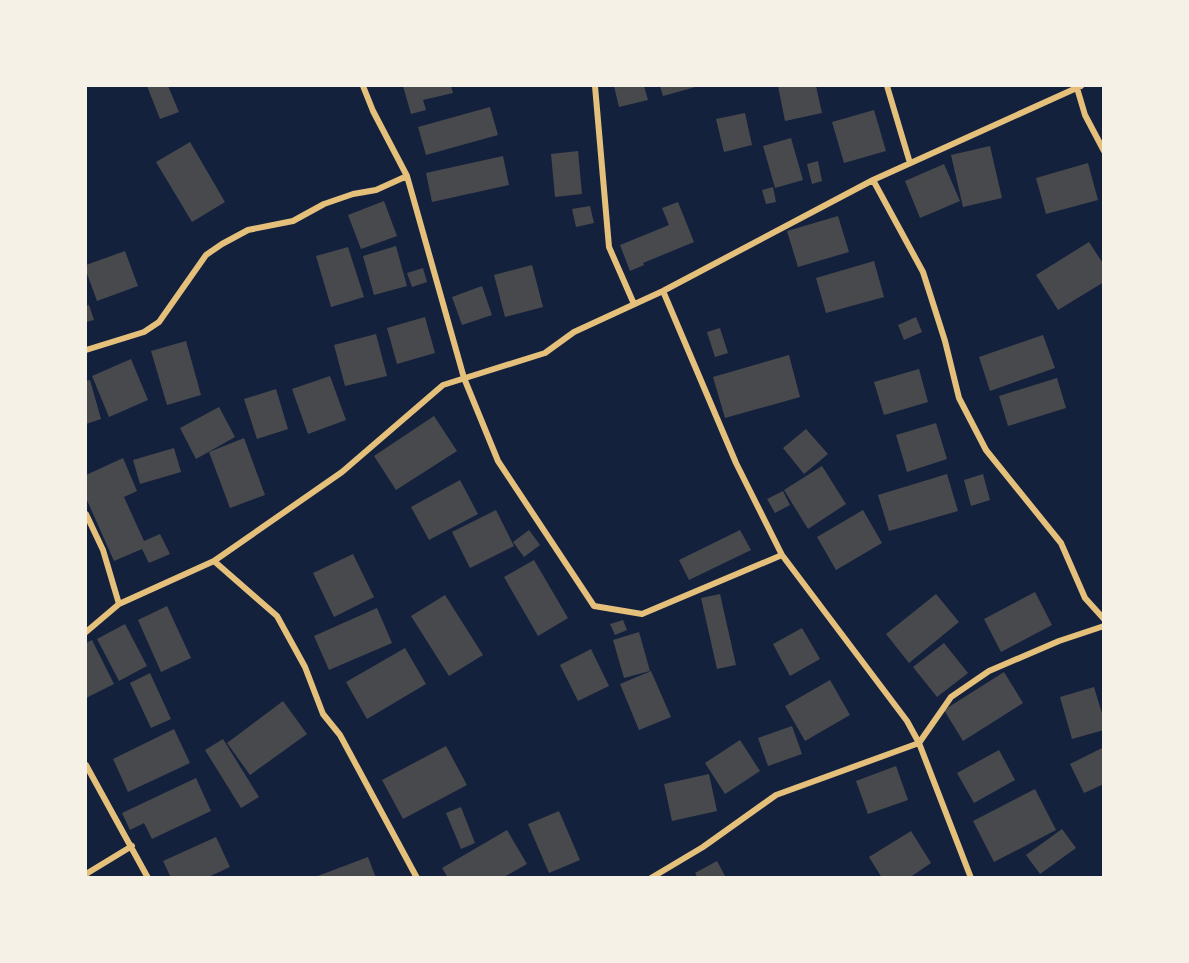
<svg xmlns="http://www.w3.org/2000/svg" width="1189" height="963" viewBox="0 0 1189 963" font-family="'Source Serif 4',serif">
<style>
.building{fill:#48494c}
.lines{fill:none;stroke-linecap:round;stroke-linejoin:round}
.minor{stroke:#e5c07b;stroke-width:6}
</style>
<rect width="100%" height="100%" fill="#14213d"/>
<path class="building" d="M147,86H168L179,112L160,119Z
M403,86H451L453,93L423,100L426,110L411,114Z
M614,86H644L648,100L619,107Z
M660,86H699L663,96Z
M778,86H816L822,113L785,121Z
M490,107L498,135L426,155L418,127Z
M874,110L886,151L844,163L832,122Z
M745,113L752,145L724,152L716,119Z
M791,138L803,180L775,188L763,146Z
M190,142L225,202L192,222L156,162Z
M990,146L1002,198L963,207L951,155Z
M578,151L582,194L555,197L551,154Z
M503,156L509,185L432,202L426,173Z
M818,161L822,181L812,184L807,164Z
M1088,163L1098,200L1046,214L1036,178Z
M944,164L960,201L920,218L905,181Z
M773,187L776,202L766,204L762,190Z
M384,201L397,236L361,249L348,215Z
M678,202L694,242L643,263L644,265L630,271L620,245L669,225L662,208Z
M590,206L594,223L576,227L572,209Z
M838,216L849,252L798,267L787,231Z
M1089,242L1104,265V282L1058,310L1036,275Z
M396,246L407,286L374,295L363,256Z
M348,247L364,297L331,307L316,256Z
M125,251L138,286L97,301L86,271V265Z
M874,261L884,297L826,313L816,278Z
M532,265L543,307L505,317L494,275Z
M423,268L427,282L412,287L407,273Z
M482,286L492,315L462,325L452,297Z
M89,305L94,320L86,322V306Z
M425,317L435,353L397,364L387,328Z
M916,317L922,332L904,340L898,325Z
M720,328L728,353L715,357L707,332Z
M376,334L387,376L345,386L334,345Z
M1043,335L1055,368L990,391L979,357Z
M186,341L201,395L167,405L151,351Z
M789,355L800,397L725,418L713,377Z
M131,359L148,400L109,417L92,376Z
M919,369L928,402L884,415L874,382Z
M330,376L346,420L308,434L292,389Z
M1057,378L1066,408L1008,426L999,396Z
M90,380L101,419L86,424V381Z
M276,389L288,429L257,439L244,399Z
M219,407L235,437L196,459L180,428Z
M434,416L457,451L396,490L374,456Z
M936,423L947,459L907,472L896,435Z
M806,429L828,454L804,474L783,448Z
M244,438L265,495L230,508L209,452Z
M174,448L181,472L140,484L133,460Z
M123,458L137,491L124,497L144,541L160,534L170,554L149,563L142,549L114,561L86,498V475Z
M822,466L846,504L808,529L784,490Z
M947,474L958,511L889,531L878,495Z
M983,474L990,500L971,506L964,480Z
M460,480L478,514L429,540L411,507Z
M783,491L790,505L775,513L767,499Z
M496,510L514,546L470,568L452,532Z
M863,510L882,543L836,570L817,537Z
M529,530L540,545L524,557L513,542Z
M740,530L751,550L689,580L679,560Z
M353,554L374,597L334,617L313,573Z
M534,560L568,618L538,636L504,577Z
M1035,592L1052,625L1001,652L984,619Z
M720,594L736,665L717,669L701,598Z
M936,594L959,622L909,663L886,634Z
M445,595L483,655L449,676L411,616Z
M167,606L191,658L161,672L138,620Z
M377,608L392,643L329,670L314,636Z
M623,620L627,630L615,635L610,624Z
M125,624L147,666L119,681L97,639Z
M802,628L820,659L790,676L773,644Z
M639,632L650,671L624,678L613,640Z
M92,640L114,684L86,698V643Z
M944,643L968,673L937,697L913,667Z
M405,648L426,684L367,719L346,682Z
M591,649L609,686L578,701L560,665Z
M651,671L671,717L639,730L620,684Z
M1004,672L1023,703L963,741L944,710Z
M150,673L171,719L151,728L130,683Z
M830,680L850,715L805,741L785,706Z
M1094,687L1104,720V730L1072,739L1060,697Z
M283,701L307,734L250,775L227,743Z
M792,726L802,754L768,766L758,738Z
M174,729L190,763L128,792L113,759Z
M223,739L259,797L241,808L205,750Z
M740,740L760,771L725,794L705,763Z
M446,746L467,785L403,819L382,780Z
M1104,747V784L1084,793L1070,764Z
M999,750L1015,780L974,803L957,773Z
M896,766L908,800L868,814L856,781Z
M709,774L717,811L672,821L664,784Z
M196,778L211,811L152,839L144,823L130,830L122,813Z
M1035,789L1056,830L994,862L973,821Z
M461,807L475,843L461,849L446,813Z
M559,811L580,860L549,873L528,824Z
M1062,829L1076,848L1040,874L1026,855Z
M507,830L527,864L502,878H448L442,868Z
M911,831L931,863L909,878H882L869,857Z
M216,837L230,867L206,878H171L163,861Z
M368,857L376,878H315V877Z
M717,861L726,878H698L695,873Z"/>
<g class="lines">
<path class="minor" d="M363,86L373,111L407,176L464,378L498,461L594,606L642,614L782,555
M595,86L609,247L634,304
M887,86L910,163
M1077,88L1085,115L1104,151
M873,180L923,272L945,341L959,398L986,450L1061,543L1085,598L1104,619
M663,291L736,463L782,555L907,721L919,743L971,878
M86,350L144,332L159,322L206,255L222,244L248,230L293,221L324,204L353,194L376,190L407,176
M86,514L103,550L119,604
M214,561L277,616L305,667L323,714L340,735L417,878
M86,632L119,604L214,561L342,472L443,385L545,353L574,332L663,291L873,180L1081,86
M86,765L148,878
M86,874L132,846
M651,878L703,847L776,795L919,743L951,697L989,671L1059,641L1104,626"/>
</g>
<rect width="1189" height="963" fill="none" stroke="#f6f1e7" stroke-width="174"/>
</svg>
